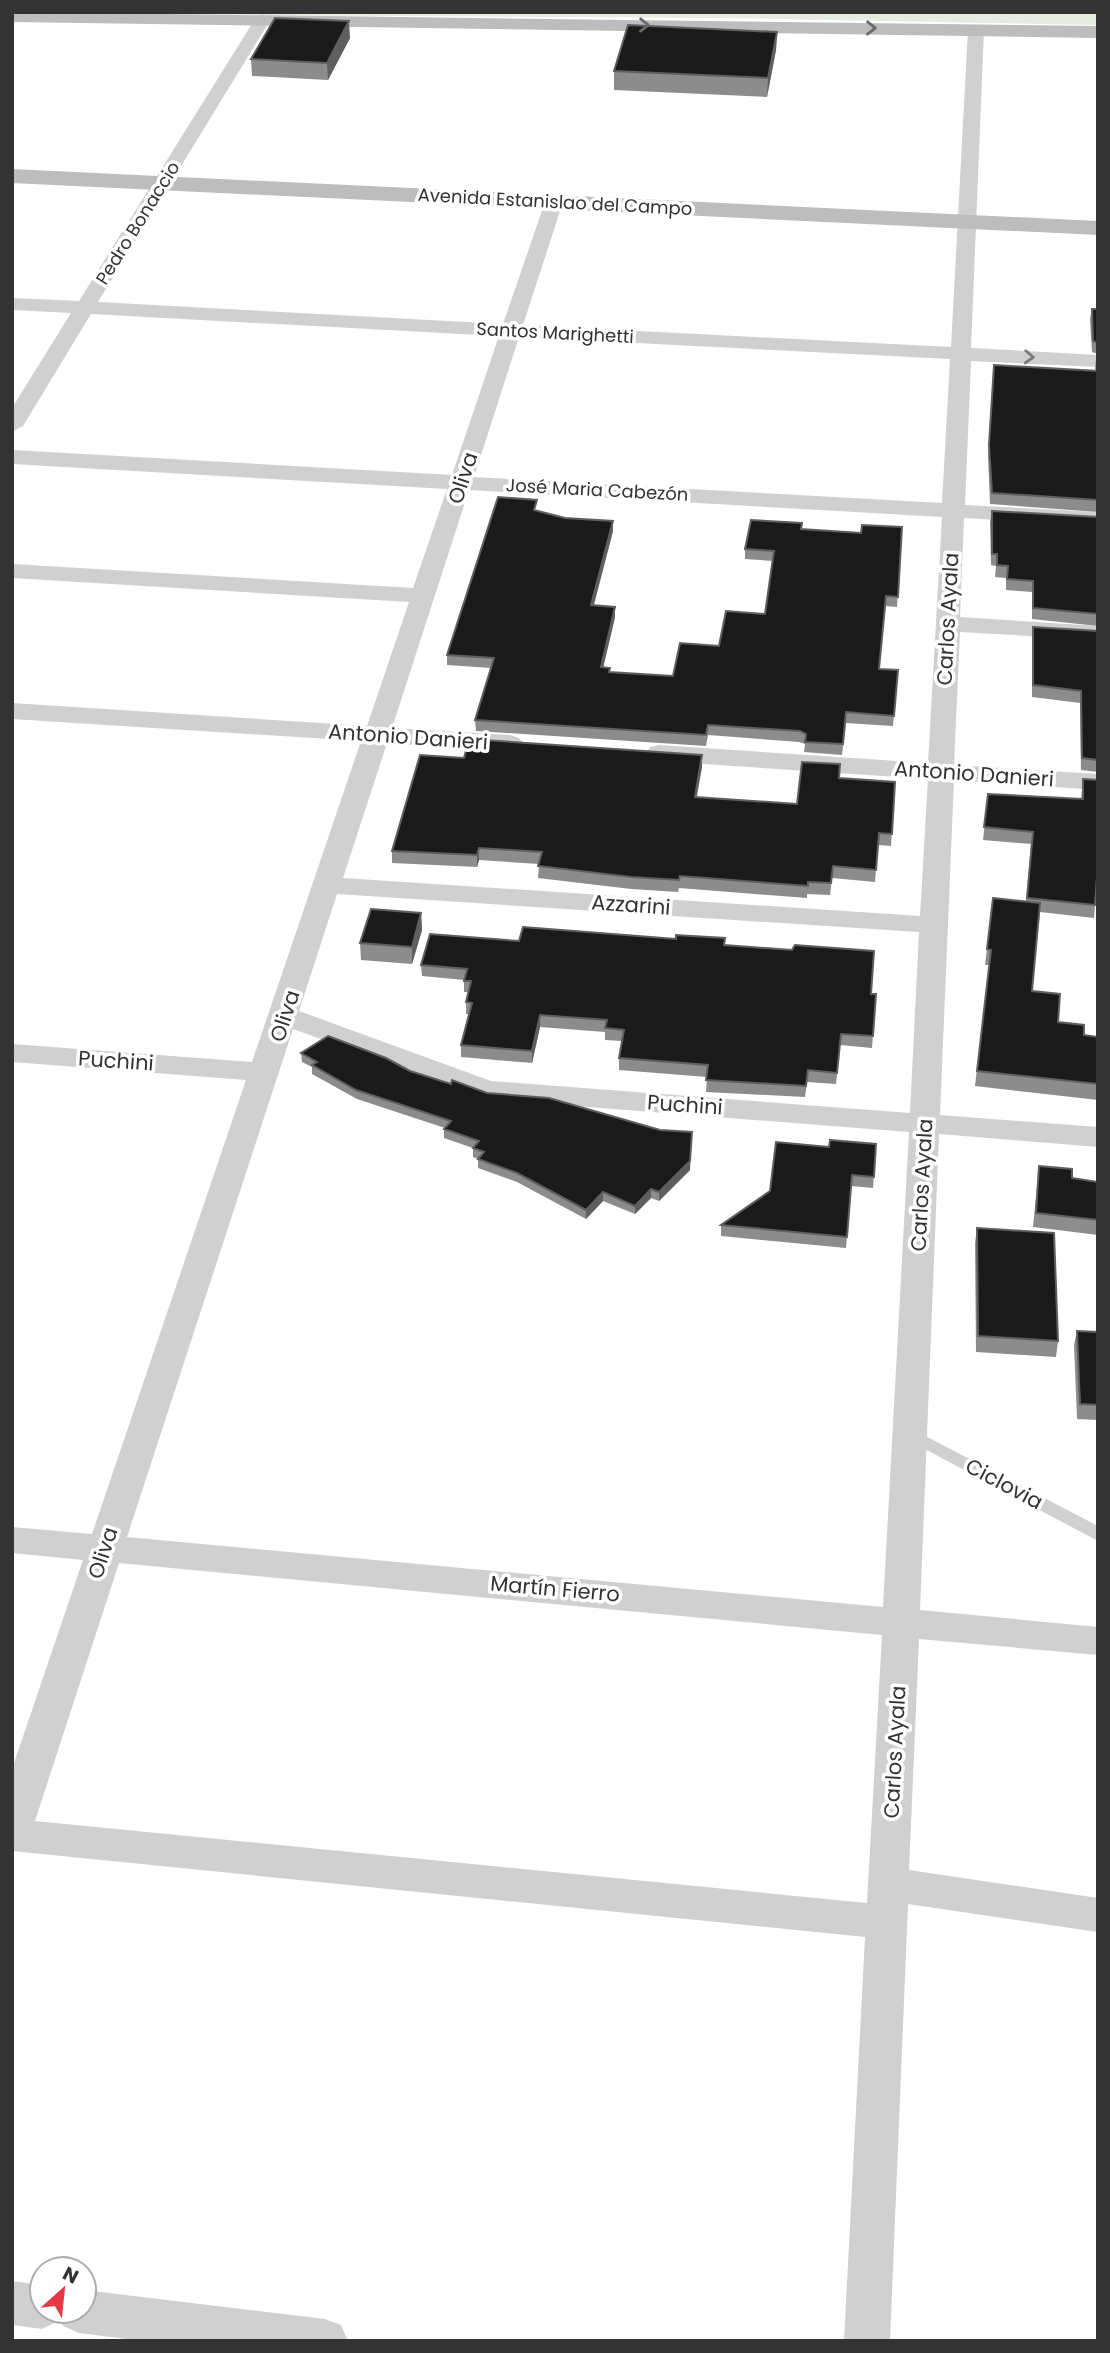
<svg xmlns="http://www.w3.org/2000/svg" width="1110" height="2353" viewBox="0 0 1110 2353" font-family="Poppins,sans-serif">
<style>
.green{fill:#e6ecdf}
.lines{fill:none;stroke-linecap:round;stroke-linejoin:round}
.service{fill:#d0d0d0;fill-rule:evenodd}
.minor{fill:#d0d0d0;fill-rule:evenodd}
.secondary{fill:#bdbdbd;fill-rule:evenodd}
.wall{fill:#8c8c8c}
.shaded-wall{fill:#5f5f5f}
.building{fill:#1a1a1a;stroke:#5f5f5f;stroke-width:2}
.oneway{stroke:#6a6a6a}
.oneway2{stroke:#7a7a7a}
.labels{text-anchor:middle;stroke-width:7;stroke-linejoin:round;paint-order:stroke}
.far-street-label{font-size:18px;fill:#333;stroke:#fff}
.street-label{font-size:21px;fill:#333;stroke:#fff}
</style>
<rect width="100%" height="100%" fill="#fff"/>
<path class="green" d="M53,12H1098V25L720,18L49,14Z"/>
<g class="lines">
<path class="service" d="M910,1428L1098,1526V1541L904,1438L901,1434L904,1430Z"/>
<path class="minor" d="M263,14L271,19L98,302L503,324L545,202L554,196L563,202L523,325L951,347L968,30L976,25L984,30L971,348L1098,355V367L971,361L965,505L1098,512V526L964,518L960,617L1098,626V640L960,632L954,765L1098,774V790L954,780L940,1115L1098,1127V1147L939,1134L920,1610L1098,1627V1655L919,1639L909,1870L1098,1898V1932L908,1904L890,2341H844L865,1937L12,1851V1769L83,1560L12,1553V1527L92,1534L246,1080L12,1062V1044L252,1062L361,741L12,719V703L367,726L409,602L12,578V564L413,588L447,489L12,464V450L452,475L499,336L91,314L23,426L12,432V408L71,313L12,310V298L79,301L255,19ZM519,337L950,359L942,503L474,477ZM469,490L942,517L928,763L659,745L650,747L646,753L650,759L659,761L928,779L920,916L343,878L387,743L510,751L519,748L523,743L519,738L510,735L392,728ZM337,894L919,932L910,1113L491,1081L299,1011ZM293,1029L487,1099L909,1132L883,1607L127,1537ZM119,1563L882,1635L867,1903L35,1821Z
M12,2281L42,2285V2311H84V2290L325,2319L341,2325L348,2341H143L79,2333L63,2326L60,2320L42,2329L12,2325Z"/>
<path class="secondary" d="M12,12L1098,26V38L12,22Z
M12,169L1098,221V235L12,183Z"/>
</g>
<path class="wall" d="M777,32L776,50L767,97L614,90V71Z
M350,38L328,80L252,76L251,59Z
M1092,309H1098V354L1092,352L1090,319Z
M1098,358V512L990,504L988,456L993,375L1096,371L1095,369L1096,359Z
M537,511L613,531L594,605L615,617L603,667L610,672L673,676L719,646L765,614L773,561L745,559V549L802,523L801,530L861,533L902,527L897,607L885,606L879,669L898,670L893,726L846,723L842,755L804,752L805,744L799,742L708,735L706,746L476,731L475,720L491,668L447,665V655Z
M992,511L1098,517V626L1032,619V592L1006,590V578L995,577L996,566L991,565L990,522Z
M1033,627L1098,631V772L1081,770L1080,703L1032,697V639Z
M702,755V767L697,797L797,804L839,778L895,782L891,846L878,845L875,882L832,878L830,895L807,894V898L679,888L678,892L631,889L538,878L539,864L479,860L477,867L392,863V851L464,758Z
M1083,779L1095,905L1094,918L1040,912L1032,991L1058,1022L1084,1035L1098,1037V1100L975,1086L989,965H985L993,898L1026,901L1031,844L983,840L988,794L1081,799Z
M421,913L422,930L412,964L361,960L360,943Z
M725,938L724,945L871,994H876L872,1048L840,1045L836,1084L807,1082L805,1097L706,1092L707,1077L619,1070V1058L622,1041L605,1040V1032L540,1027L532,1063L461,1057V1045L469,1014H466V1002L468,992H464V980L422,976L421,965L519,941Z
M301,1053L410,1071L690,1170L659,1201L651,1198L635,1214L603,1201L586,1219L517,1182L478,1168V1159L473,1157V1148L444,1138V1129L445,1128L357,1099L312,1074V1067L302,1062Z
M876,1144L873,1188L851,1186L846,1248L721,1236V1225L770,1191L829,1147Z
M1039,1166L1072,1178L1098,1182V1235L1033,1227Z
M977,1228L1058,1341L1056,1357L976,1352L975,1243Z
M1077,1331L1098,1332V1420L1077,1419L1074,1345Z"/>
<path class="shaded-wall" d="M349,21L350,38L328,80L327,63Z
M777,32L776,50L767,97L768,78Z
M613,521V531L591,615V605Z
M615,607V617L601,677V667Z
M702,755V767L694,808L695,797Z
M479,848V860L477,867V855Z
M421,913L422,930L412,964V947Z
M540,1015V1027L532,1063V1051Z
M692,1132L690,1170L659,1201V1192Z
M651,1189V1198L635,1214V1206Z
M603,1192V1201L586,1219V1210Z"/>
<path class="building" d="M275,18L349,21L327,63L251,59Z
M628,25L777,32L768,78L614,71Z
M1092,309H1098V343L1093,341Z
M994,365L1098,371V500L992,493L989,445Z
M498,497L537,500L534,510L565,518L613,521L591,605L615,607L601,667L610,668L609,672L673,676L680,643L719,646L726,611L765,614L774,551L745,549L751,520L802,523L801,529L861,533L862,525L902,527L898,597L886,596L879,669L898,670L894,716L846,712L843,744L805,742L806,734L800,731L708,725L706,735L475,720L494,658L447,655Z
M992,511L1098,517V614L1033,608V581L1007,579L1008,566L997,565V554H992Z
M1033,627L1098,631V760L1082,758L1081,691L1033,685Z
M469,739L702,755L695,797L797,804L802,762L840,764L839,778L895,782L892,834L879,833L876,870L833,866L831,883L808,882V886L680,876L679,880L631,877L538,866L542,852L479,848L477,855L392,851L420,755L464,758Z
M1083,779L1098,780V863L1095,905L1027,898L1033,832L984,827L988,794L1083,799Z
M993,898L1040,903L1032,991L1060,994L1058,1022L1084,1025V1035L1098,1037V1084L977,1071L991,950L987,949Z
M371,909L421,913L412,947L360,943Z
M523,927L676,939V935L725,938L724,945L792,950L795,945L874,951L871,994H876L873,1036L841,1034L837,1073L808,1070L806,1086L706,1080L708,1065L619,1058L624,1030L605,1028L607,1020L540,1015L532,1051L461,1045L472,1003L466,1002L471,981H464L467,969L421,965L430,934L519,941Z
M328,1036L386,1058L410,1071L451,1084L452,1080L487,1093L549,1098L660,1130L692,1132L690,1161L659,1192L651,1189L635,1206L603,1192L586,1210L517,1173L478,1159L484,1152L473,1148L479,1141L444,1129L451,1121L356,1090L312,1065L317,1062L301,1053Z
M830,1140L876,1144L874,1177L852,1175L847,1237L721,1225L770,1191L776,1142L829,1147Z
M1039,1166L1072,1169V1178L1098,1182V1220L1036,1213Z
M977,1228L1054,1233L1058,1341L978,1336Z
M1077,1331L1098,1332V1405L1080,1404Z"/>
<defs><path id="oneway-chevron" d="M-2-3.5L2.5 0L-2 3.5" fill="none" stroke-width="1.6" stroke-linecap="round" stroke-linejoin="round" transform="scale(1.75)"/></defs>
<g class="oneway">
<use href="#oneway-chevron" transform="translate(644 25) rotate(1)"/>
<use href="#oneway-chevron" transform="translate(871 28) rotate(1)"/>
</g>
<use class="oneway2" href="#oneway-chevron" transform="translate(1029 357) rotate(3)"/>
<g class="labels">
<g class="far-street-label">
<text transform="translate(555 202) rotate(3)" y="6">Avenida Estanislao del Campo</text>
<text transform="translate(138 223) rotate(-58)" y="6">Pedro Bonaccio</text>
<text transform="translate(555 333) rotate(3)" y="6">Santos Marighetti</text>
<text transform="translate(597 490) rotate(3)" y="6">José Maria Cabezón</text>
</g>
<g class="street-label">
<text transform="translate(463 478) rotate(-72)" y="7">Oliva</text>
<text transform="translate(948 619) rotate(-87)" y="7">Carlos Ayala</text>
<text transform="translate(408 737) rotate(4)" y="7">Antonio Danieri</text>
<text transform="translate(974 774) rotate(4)" y="7">Antonio Danieri</text>
<text transform="translate(631 905) rotate(4)" y="7">Azzarini</text>
<text transform="translate(285 1016) rotate(-72)" y="7">Oliva</text>
<text transform="translate(116 1061) rotate(4)" y="7">Puchini</text>
<text transform="translate(685 1105) rotate(4)" y="7">Puchini</text>
<text transform="translate(922 1185) rotate(-87)" y="7">Carlos Ayala</text>
<text transform="translate(1004 1484) rotate(28)" y="7">Ciclovia</text>
<text transform="translate(103 1553) rotate(-72)" y="7">Oliva</text>
<text transform="translate(555 1589) rotate(5)" y="7">Martín Fierro</text>
<text transform="translate(895 1752) rotate(-87)" y="7">Carlos Ayala</text>
</g>
</g>
<rect width="1110" height="2353" fill="none" stroke="#333333" stroke-width="28"/>
<g transform="translate(63 2290) rotate(27)"><circle r="33" fill="#ffffff" stroke="#adadad" stroke-width="2"/>
<path d="M0-5L12 26L0 18L-12 26Z" fill="#e63946"/>
<text y="-10" font-size="19" font-weight="bold" text-anchor="middle" fill="#333333">N</text>
</g>
</svg>
